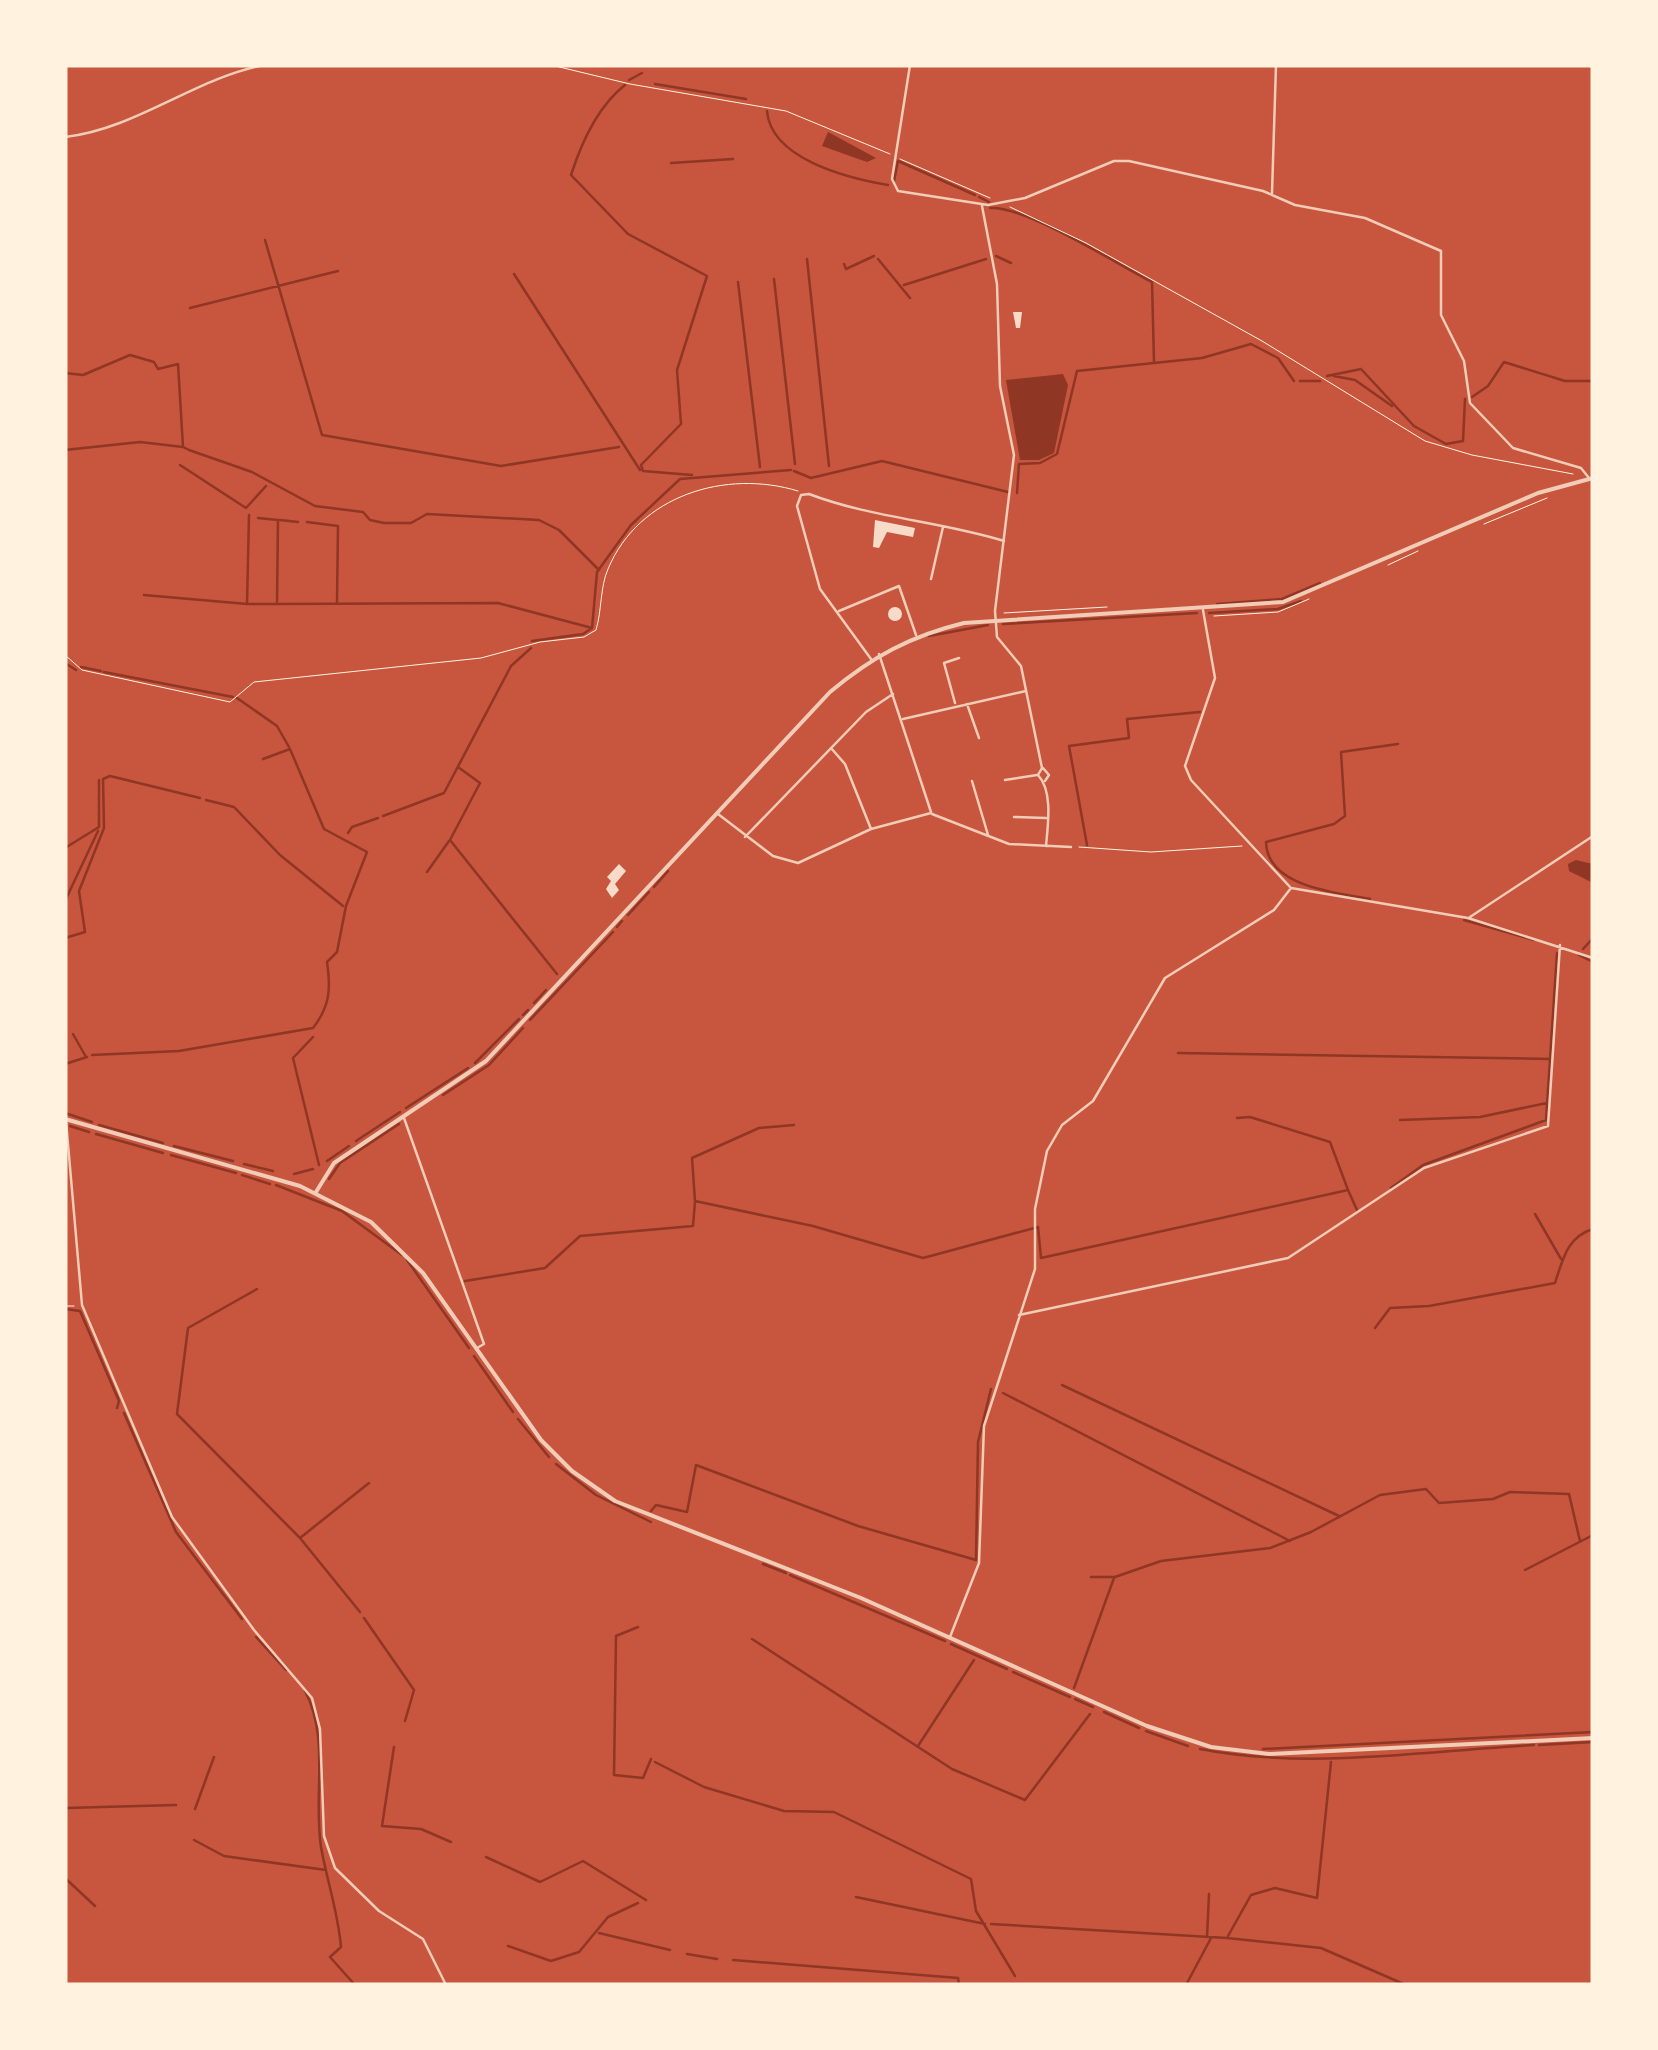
<svg xmlns="http://www.w3.org/2000/svg" width="1658" height="2050" viewBox="0 0 1658 2050" font-family="Raleway,sans-serif">
<style>
.water{fill:#8f3625}
.lines{fill:none;stroke-linecap:round;stroke-linejoin:round}
.stream{stroke:#8f3625;stroke-width:2.5}
.building{fill:#f7dbc8}
.path{stroke:#fff3e0;stroke-width:1}
.minor{stroke:#f1ccb7;stroke-width:2.5}
.tertiary{stroke:#f1ccb7;stroke-width:4}
.primary{stroke:#fff3e0;stroke-width:5}
</style>
<rect width="100%" height="100%" fill="#c8553d"/>
<path class="water" d="M828,132L876,158L867,162L822,146Z
M1063,374L1068,385L1054,453L1039,460H1020L1006,380Z
M1576,860L1593,864V883L1569,871L1568,864Z"/>
<g class="lines">
<path class="stream" d="M629,80L642,73
M655,84L746,99
M625,85C598,106 581,144 571,175L628,234L707,276L677,370L681,424L641,465L643,471L692,475
M767,111C771,159 847,178 888,185
M671,163L733,159
M894,181L898,161L975,195
M979,197L989,202
M990,208C1024,205 1117,264 1152,282L1154,362
M265,240L322,435L501,466L619,447
M996,256L1011,263
M807,259L829,466
M878,259L910,298
M844,264L846,269L874,256
M514,274L640,470
M774,279L795,464
M738,282L760,467
M904,285L986,259
M190,308L338,271
M65,373L83,375L130,355L154,362L158,369L178,364L183,447L189,450L252,472L315,506L363,512L370,520L384,523H411L427,514L539,520L559,530L599,570
M1327,376L1361,369L1414,426L1446,444L1463,441L1465,399
M1334,376L1355,380L1392,406
M1300,381H1320
M1472,397L1488,386L1504,362L1565,381H1593
M65,450L140,442L183,447
M180,465L246,508L266,486
M794,471L811,478L882,461L1008,492
M1017,493L1019,464L1040,463L1057,454L1077,371L1202,358L1251,344L1278,358L1294,381
M249,515L247,604H277
M258,518L278,520L277,604L498,603L592,628
M280,520L298,522
M307,522L338,526L337,602
M144,595L247,604
M1217,604L1282,599L1320,583
M1209,613L1278,609L1301,601
M1003,624L1197,613
M929,636L988,625
M532,641L583,634L592,628L597,572L631,525L680,479L791,470
M65,663L76,670
M81,667L101,671
M104,672L233,697
M237,698L277,726L289,747
M458,767L480,783L450,840L557,974
M206,800L234,807L280,855L343,906
M383,816L444,793L511,666L531,648
M348,833L352,827L378,818
M1087,845L1069,746L1129,738L1127,719L1200,712
M65,848L99,827V780
M427,872L449,841
M654,887L668,871
M1370,899C1337,893 1267,887 1266,842L1334,824L1345,816L1341,752L1398,744
M65,901L98,831
M628,915L649,892
M1464,920L1534,940
M617,927L622,921
M65,938L85,932L79,891L104,828L103,779L110,776L200,798
M1583,949L1593,938
M1579,955L1593,962
M534,1003L546,990
M523,1015L528,1010
M530,1020L613,932
M73,1034L86,1057
M313,1037L293,1058L319,1165
M1178,1053L1550,1059
M92,1055L179,1051L313,1028C330,1006 331,989 327,962L337,952L346,906L367,852L324,829L290,749L263,759
M475,1063L519,1019
M65,1064L87,1057
M443,1095L489,1065L523,1028
M406,1108L468,1068
M65,1113L92,1122
M1237,1118L1250,1117L1330,1142L1348,1190
M1400,1120L1480,1117L1547,1103
M99,1125L163,1143
M70,1126L89,1132
M96,1134L163,1153
M356,1141L400,1112
M174,1146L233,1161
M171,1155L236,1173
M327,1161L349,1146
M244,1164L273,1171
M294,1174L313,1169
M242,1175L270,1184
M329,1179L340,1163L399,1124
M276,1185L342,1211L402,1255
M1391,1188L1423,1165L1546,1120L1557,953
M695,1201L692,1158L759,1128L794,1125
M1535,1214L1561,1259
M407,1260L469,1348
M465,1281L545,1268L580,1236L693,1226L695,1201L813,1226L923,1258L1038,1227L1041,1258L1348,1190L1357,1210
M257,1289L188,1328L177,1414L300,1538L360,1612
M65,1309L80,1311L119,1401L117,1408
M1375,1328L1390,1308L1429,1306L1555,1283C1563,1259 1567,1237 1593,1229
M474,1356L513,1412
M1062,1385L1339,1516
M1003,1393L1290,1541
M124,1413L176,1532L242,1619
M518,1419L549,1457
M556,1464L596,1495L651,1522
M651,1511L656,1505L687,1512L696,1465L858,1526L976,1560L978,1442L991,1389
M300,1538L369,1483
M763,1564L786,1573
M1525,1570L1593,1535
M790,1575L945,1641
M1091,1577H1115L1161,1561L1270,1548L1311,1532L1380,1495L1426,1489L1439,1503L1493,1499L1510,1492L1569,1494L1580,1541
M364,1618L414,1690L405,1721
M638,1627L616,1636L614,1775L643,1778L651,1759
M256,1637L286,1670
M752,1639L952,1769L1025,1800L1090,1714
M951,1644L1007,1669
M1013,1672L1070,1697
M1074,1688L1114,1578
M305,1691C330,1738 313,1796 321,1847C327,1881 338,1912 341,1947L330,1957L355,1985
M1075,1699L1093,1707
M1104,1712L1139,1728
M1146,1731L1188,1746
M1539,1745L1593,1742
M918,1746L974,1660
M394,1747L382,1826L421,1829L451,1842
M1200,1749C1308,1770 1425,1751 1534,1745
M1263,1749L1593,1732
M655,1762L704,1787L784,1811L834,1812L971,1879L976,1911L1015,1976
M65,1808L176,1805
M195,1809L214,1757
M194,1840L224,1856L326,1870
M486,1857L540,1882L583,1861L646,1900
M65,1878L95,1906
M856,1897L985,1924
M991,1924L1227,1938L1321,1948L1406,1985
M599,1933L670,1950
M1228,1936L1251,1895L1275,1888L1317,1898L1331,1762
M1207,1937L1209,1894
M508,1946L551,1961L579,1952L608,1917L638,1903
M687,1954L717,1959
M733,1960L958,1978L959,1985
M1186,1985L1211,1938"/>
</g>
<path class="building" d="M1013,312H1022L1020,328H1016Z
M875,520L915,528L913,537L887,532L879,548L873,547Z
M888 614a7 7 0 1 1 14 0a7 7 0 1 1-14 0Z
M619,864L626,871L615,884L619,890L612,898L606,889L611,881L607,877Z"/>
<g class="lines">
<path class="path" d="M551,65L630,84L786,111L890,154
M900,159L990,198
M1010,207L1086,243L1262,341L1425,441L1472,455L1573,474
M1484,524L1547,498
M1388,565L1418,551
M1004,613L1107,607
M1214,616L1278,612L1309,599
M65,655L82,670L230,702L254,682L481,658L540,642L584,637L596,630C602,610 600,587 608,569C639,495 726,469 798,491
M1079,847L1151,852L1242,846
M65,1306H74"/>
<path class="minor" d="M910,65L892,179L898,191L988,205L1025,198L1114,161H1129L1263,191L1295,205L1365,218L1441,251V315L1464,361L1470,403L1513,448L1581,468L1589,478
M65,137C136,129 195,78 264,65
M1272,193L1276,65
M982,206L997,284L1000,386L1014,455L995,611L997,637L1021,666L1042,768L1038,775C1053,791 1048,824 1046,846
M931,579L943,527
M1203,610L1215,678L1185,766L1191,780L1291,888L1468,918L1593,958
M839,611L899,586L916,635
M879,654L931,812
M871,659L820,589L797,506L801,495L809,494C872,518 940,521 1004,541
M955,703L944,663L959,658
M967,704L979,738
M903,719L1026,691
M831,748L845,764L871,829
M1043,768L1049,775L1045,781
M1005,780L1037,775
M972,781L988,835
M718,814L773,856L798,863L871,829L931,813
M932,814L1009,844L1071,847
M1014,817L1046,818
M745,837L866,712L893,694
M1470,917L1593,836
M404,1118L484,1344L477,1348
M66,1121L82,1305L172,1517L254,1630L312,1698L320,1729L324,1836L335,1868L379,1911L423,1939L446,1985
M1019,1315L1288,1258L1424,1168L1548,1126L1560,945
M950,1637L979,1563L984,1426L1035,1269V1209L1047,1151L1062,1125L1093,1101L1165,978L1274,910L1291,888"/>
<path class="tertiary" d="M65,1119L300,1186L371,1222L423,1273L541,1440L572,1471L615,1501L861,1598L1147,1726L1211,1747L1269,1754L1593,1738
M316,1192L334,1163L486,1061L830,692C872,657 910,636 964,623L1283,602L1538,493L1593,478"/>
<path class="primary" d="M1591,65L1593,66"/>
</g>
<rect width="1658" height="2050" fill="none" stroke="#fff3e0" stroke-width="135"/>
</svg>
